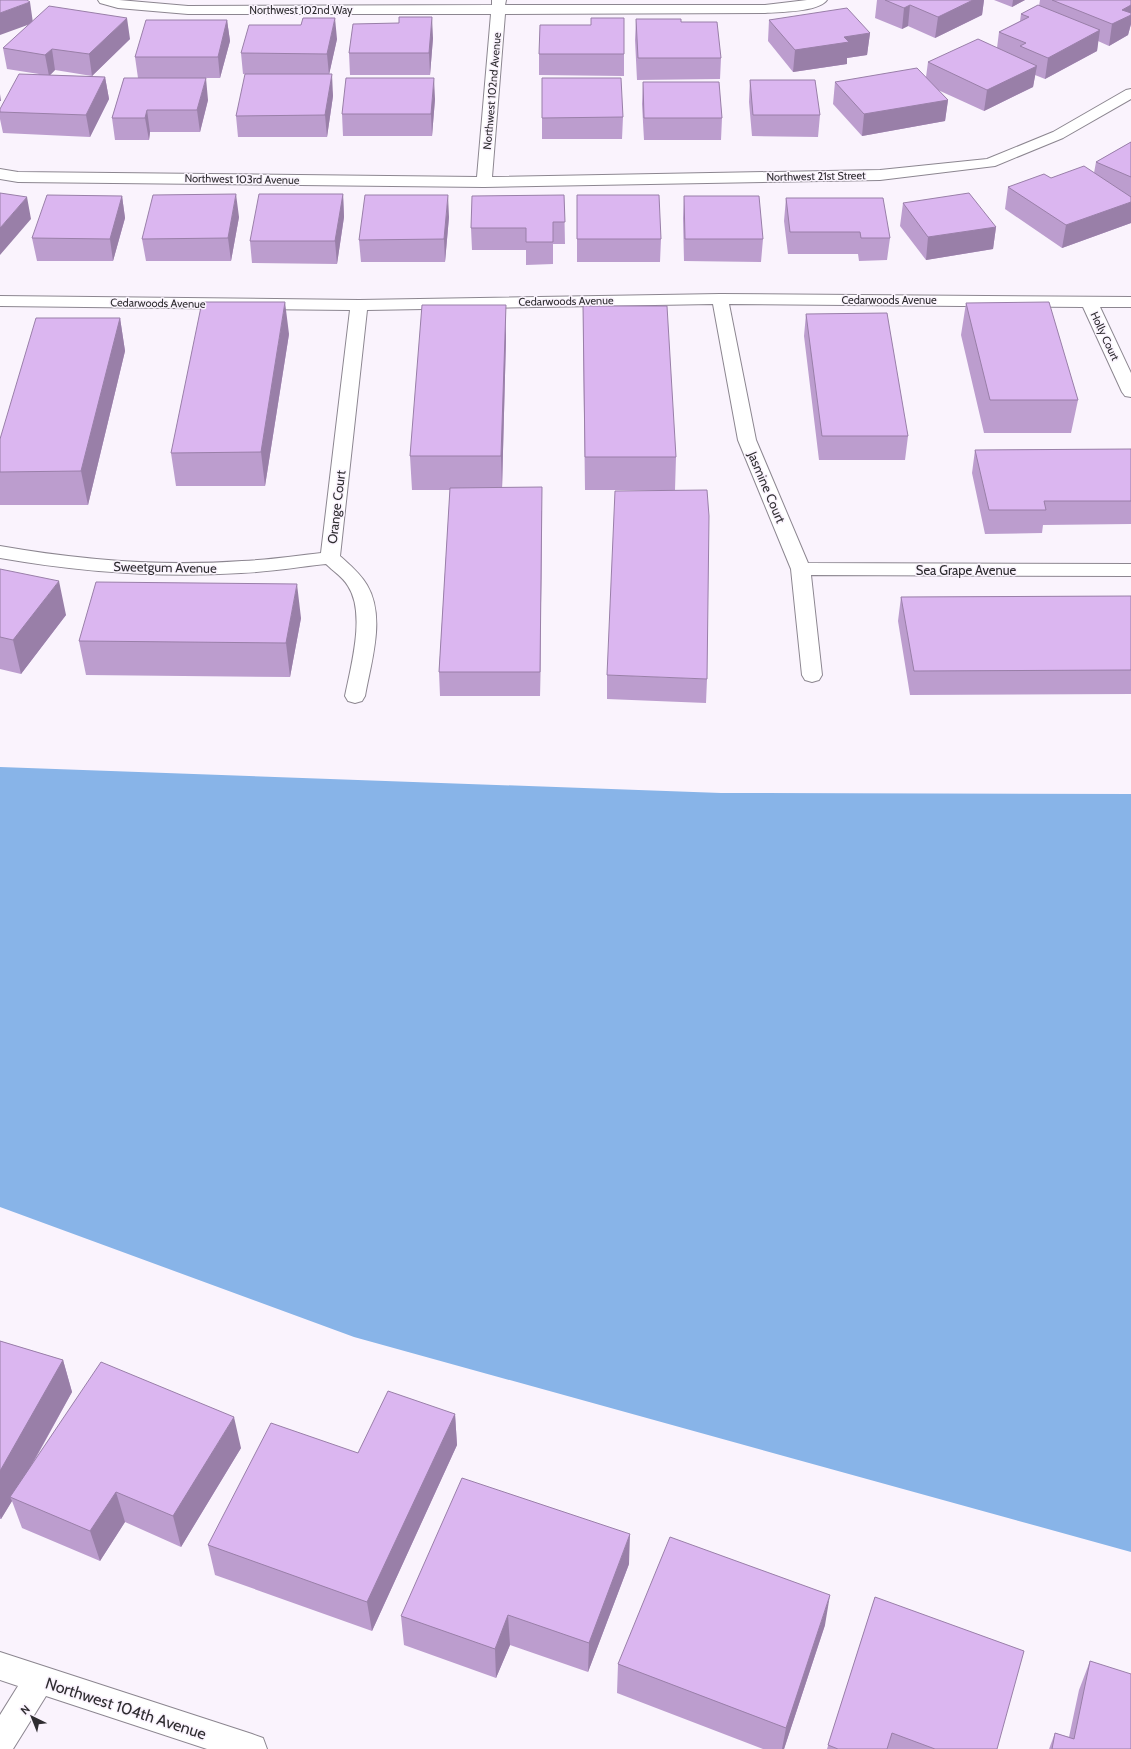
<svg xmlns="http://www.w3.org/2000/svg" width="1131" height="1749" viewBox="0 0 1131 1749" font-family="Cabin,sans-serif">
<style>
.water{fill:#88b4e8}
.lines{fill:none;stroke-linecap:round;stroke-linejoin:round}
.minor-casing{stroke:#8c8690;stroke-width:2}
.minor{fill:#fff;fill-rule:evenodd}
.wall{fill:#bc9dce}
.shaded-wall{fill:#997fa8}
.building{fill:#dbb6f0;stroke:#997fa8}
.labels{text-anchor:middle;stroke-width:3;stroke-linejoin:round;paint-order:stroke}
.far-street-label{font-size:11px;fill:#2f2d31;stroke:#faf3fd}
.street-label{font-size:13px;fill:#2f2d31;stroke:#faf3fd}
.near-street-label{font-size:16px;fill:#2f2d31;stroke:#faf3fd}
</style>
<rect width="100%" height="100%" fill="#faf3fd"/>
<path class="water" d="M0,767L721,793L1131,794V1552L354,1337L0,1207Z"/>
<g class="lines">
<defs>
<path id="minor" d="M98,0H119L188,6L492,5V0H506L505,5H765L807,0H827C819,12 779,12 765,13L505,14L492,177L880,170L987,159L1053,132L1126,90L1131,89V99L1063,138L995,166L880,180L484,187L18,182L0,179V169L18,172L477,177L491,14H188L118,8L100,3Z
M720,294L1131,297V307H1100L1131,373V397L1125,396L1122,392L1083,307L729,304L756,440L808,563L1131,564V576L811,575L822,675L819,680L812,682L805,680L802,675L791,569L738,440L713,304L367,310L340,556C350,565 360,573 367,585C386,617 371,662 365,696L362,701L355,703L348,701L345,696C351,666 366,613 348,586C343,577 333,571 326,564C298,567 270,572 241,573C160,578 80,572 0,558V546C80,560 161,567 242,561C269,560 295,556 321,553L350,310L0,306V296L359,300Z
M0,1652L252,1734L263,1738L267,1749H207L46,1696L13,1749H0V1715L18,1686L0,1680Z"/>
</defs>
<use href="#minor" class="minor-casing"/>
<use href="#minor" class="minor"/>
</g>
<path class="wall" d="M877,0H984L982,15L935,38L908,26L902,29L875,18Z
M994,0H1025L1012,7Z
M1040,0H1131V24L1128,35L1109,46L1098,41L1097,51L1045,79L1035,75L1033,87L984,111L938,90L948,100L945,121L862,136L833,104L835,82L926,77L928,62L997,48L999,32L1020,21L1021,14L1039,6Z
M636,19L681,22L721,58L720,79L637,80L635,40Z
M227,20L230,41L220,78H138L135,57Z
M769,20L870,33L867,55L847,58V64L793,72L768,41Z
M33,21L130,39L92,76L55,70L50,75L105,77L109,99L90,137L3,133L0,119V109L39,74L7,69L3,48Z
M399,23L433,38L430,75H350L349,53Z
M301,25L337,39L329,74L333,96L327,137H238L236,116L247,74H243L241,53Z
M591,25L624,54V76L539,75V54Z
M124,78L208,100L200,132H150L149,140H115L112,118Z
M542,78L623,117L622,139H542Z
M750,80L820,115L818,137L752,136L749,102Z
M643,82L722,118L721,140H644L642,104Z
M435,99L432,136H343L342,114Z
M1131,142V223L1062,248L1005,209L1008,187L1051,178L1094,173L1096,162Z
M343,194L344,217L337,264L252,263L250,241Z
M564,195L565,244H553V264L526,265V250H472L471,228Z
M577,195L661,239L660,262H577Z
M122,196L125,218L113,261H37L32,238Z
M684,196L763,239L761,262L684,261L683,218Z
M786,198L890,238L887,260L859,261L858,254H788L784,221Z
M903,203L996,227L993,249L926,260L900,226Z
M239,217L231,261H146L142,239Z
M449,217L445,262H361L359,240Z
M966,303L1078,400L1071,433H984L961,335Z
M583,306L676,457L675,490H585L583,339Z
M806,314L908,436L905,460H819L804,336Z
M120,318L125,351L88,505H0V439Z
M289,334L265,486H176L171,453Z
M506,338L502,488L542,511L540,696H440L439,672L450,490H412L410,456Z
M1131,449V524L1043,525L1042,533L985,534L972,473L975,450Z
M0,569L66,615L21,674L0,669Z
M1131,596V694L910,695L898,621L901,597Z
M301,618L290,677L86,675L79,641Z
M607,675L707,679L706,703L607,699Z
M0,1341L63,1360L72,1392L31,1467L241,1448L181,1547L125,1522L100,1561L22,1528L12,1501L1,1519H0Z
M455,1414L457,1445L372,1631L215,1575L208,1545L358,1453Z
M629,1564L588,1672L510,1645L496,1678L404,1645L401,1616Z
M875,1597L997,1749H827Z
M825,1625L784,1749H763L617,1693L618,1664Z
M1090,1661L1131,1749H1049L1055,1733L1069,1737L1079,1690Z"/>
<path class="shaded-wall" d="M973,0H984L982,15L935,38L938,17Z
M1013,0H1025L1012,7Z
M30,2L33,23L0,35V13Z
M910,5L908,26L902,29L904,8Z
M1131,5V24L1128,35L1109,46L1112,24L1122,10Z
M432,17L433,38L430,75L429,53Z
M127,18L130,39L92,76L89,54Z
M335,18L337,39L329,75L327,54Z
M227,20L230,41L220,78L218,57Z
M1100,30L1097,51L1045,79L1048,58Z
M870,33L867,55L847,58V64L793,72L795,50L844,37Z
M52,49L55,70L49,76L45,55Z
M1037,66L1033,87L984,111L987,90Z
M332,74L333,96L327,137L325,115Z
M105,77L109,99L90,137L86,115Z
M206,78L208,100L200,132L197,110Z
M434,78L435,99L432,136L431,114Z
M0,94L1,101H0Z
M948,100L945,121L862,136L864,114Z
M147,110L150,132L149,140L145,118Z
M236,194L239,217L231,261L228,238Z
M343,194L344,217L337,264L335,241Z
M448,195L449,217L445,262L444,239Z
M122,196L125,218L113,261L110,239Z
M27,197L31,219L0,255V228Z
M1131,202V223L1062,248L1066,225Z
M996,227L993,249L926,260L928,237Z
M285,302L289,334L265,486L261,452Z
M506,305V338L502,489L501,456Z
M120,318L125,351L88,505L81,471Z
M542,487V511L540,696V672Z
M59,581L66,615L21,674L13,640Z
M297,584L301,618L290,677L286,643Z
M63,1360L72,1392L13,1498L10,1497L12,1501L1,1519L0,1516V1471Z
M455,1414L457,1445L372,1631L367,1602Z
M234,1417L241,1448L181,1547L173,1516Z
M116,1492L125,1522L100,1561L90,1531Z
M630,1534L629,1564L588,1672L589,1643Z
M830,1595L825,1625L784,1749H782L786,1728Z
M508,1615L510,1645L496,1678L495,1649Z"/>
<path class="building" d="M0,0H27L30,2L0,13Z
M885,0H973L938,17L910,5L904,8Z
M1052,0H1131V5L1122,10L1131,13V15L1112,24Z
M1038,5L1100,30L1048,58L1020,46L1026,43L999,32L1029,17L1021,14Z
M49,6L127,18L89,54L52,49L45,55L3,48Z
M847,8L870,33L844,37L849,42L795,50L769,20Z
M399,17H432L429,53H349L353,24L399,23Z
M303,18H335L327,54L241,53L249,25H301Z
M591,18H624V54H539L540,25H591Z
M636,19H681V22H717L721,58H638Z
M146,20H227L218,57H135Z
M978,39L1037,66L987,90L928,62Z
M917,68L948,100L864,114L835,82Z
M19,74L105,77L86,115L0,112V109Z
M245,74H332L325,115L236,116Z
M124,78H206L197,110H147L145,118H112Z
M346,78H434L431,114H342Z
M542,78H621L623,117L542,118Z
M750,80H815L820,115H753Z
M643,82H719L722,118H644Z
M1131,142V177L1096,162Z
M1084,166L1131,197V202L1066,225L1008,187L1044,174L1051,178Z
M0,193L27,197L0,228Z
M969,193L996,227L928,237L903,203Z
M236,194L228,238L142,239L153,195Z
M259,194H343L335,241H250Z
M47,195L122,196L110,239L32,238Z
M365,195H448L444,239L359,240Z
M564,195L565,222H553V242H526V228H471L472,196Z
M577,195H659L661,239H577Z
M684,196H759L763,239H685Z
M786,198H883L890,238H861L860,232H790Z
M202,302H285L261,452L171,453Z
M1049,302L1078,400H990L966,303Z
M422,305H506L501,456H410Z
M583,306H667L676,457H585Z
M887,313L908,436H822L806,314Z
M36,318H120L81,471L0,472V439Z
M1131,449V501H1044L1046,510H989L975,450Z
M542,487L540,672H439L450,488Z
M707,490L709,516L707,679L607,675L615,491Z
M0,569L59,581L13,640L0,637Z
M96,582L297,584L286,643L79,641Z
M1131,596V670L914,671L901,597Z
M0,1341L63,1360L0,1471Z
M101,1362L234,1417L173,1516L116,1492L90,1531L10,1497Z
M388,1391L455,1414L367,1602L208,1545L271,1423L358,1453Z
M462,1478L630,1534L589,1643L508,1615L495,1649L401,1616Z
M670,1537L830,1595L786,1728L618,1664Z
M875,1597L1024,1651L997,1749H935L892,1733L887,1749H838L828,1745Z
M1090,1661L1131,1674V1749H1052L1055,1733L1074,1739Z"/>
<g class="labels">
<g class="far-street-label">
<text x="301" y="14">Northwest 102nd Way</text>
<text transform="translate(492 91) rotate(-85)" y="4">Northwest 102nd Avenue</text>
<text transform="translate(816 176) rotate(-1)" y="4">Northwest 21st Street</text>
<text transform="translate(242 179) rotate(1)" y="4">Northwest 103rd Avenue</text>
<text x="889" y="304">Cedarwoods Avenue</text>
<text transform="translate(566 301) rotate(-1)" y="4">Cedarwoods Avenue</text>
<text transform="translate(158 303) rotate(1)" y="4">Cedarwoods Avenue</text>
<text transform="translate(1105 336) rotate(65)" y="4">Holly Court</text>
</g>
<g class="street-label">
<text transform="translate(767 487) rotate(67)" y="5">Jasmine Court</text>
<text transform="translate(336 507) rotate(-83)" y="5">Orange Court</text>
<text transform="translate(165 567) rotate(1)" y="5">Sweetgum Avenue</text>
<text x="966" y="575">Sea Grape Avenue</text>
</g>
<g class="near-street-label">
<text transform="translate(126 1708) rotate(18)" y="6">Northwest 104th Avenue</text>
</g>
</g>
<g transform="translate(32 1717) rotate(317)" stroke="#faf3fd" stroke-width="3" paint-order="stroke">
<path d="M0-3L7 15L0 10L-7 15Z" fill="#2f2d31"/>
<text y="-6" font-size="11" font-weight="bold" text-anchor="middle" fill="#2f2d31">N</text>
</g>
</svg>
